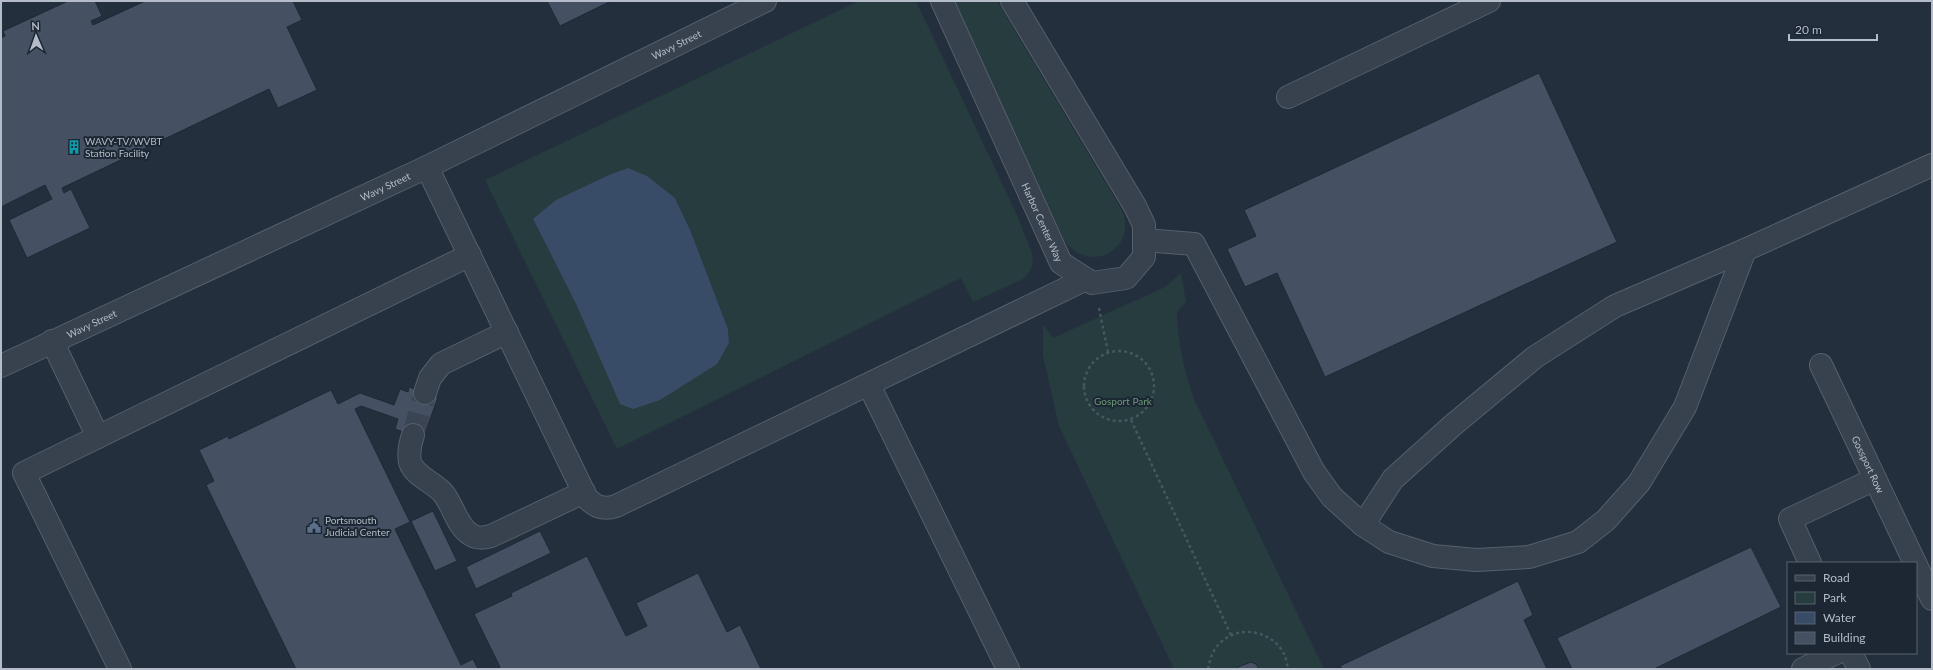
<svg xmlns="http://www.w3.org/2000/svg" width="1933" height="670" viewBox="0 0 1933 670" font-family="Lato,sans-serif">
<style>
.green{fill:#263c3f;fill-rule:evenodd}
.water{fill:#394c67}
.building{fill:#455162;stroke:#1f2835}
.lines{fill:none;stroke-linecap:round;stroke-linejoin:round}
.minor-tunnel{stroke:#3a4453;stroke-width:22;stroke-dasharray:22 11;stroke-linecap:butt}
.minor-casing{stroke:#565f6c;stroke-width:24}
.path{stroke:#44595c;stroke-width:2.5;stroke-dasharray:3 3;stroke-linecap:butt}
.minor{stroke:#38414e;stroke-width:22}
.labels{text-anchor:middle;stroke-width:4;stroke-linejoin:round;paint-order:stroke}
.street-label{font-size:10px;fill:#b4bcc9;stroke:#1d2633}
.poi-label{font-size:10px;fill:#b4bcc9;stroke:#1d2633;text-anchor:start}
.park-label{font-size:10px;fill:#6b9a76;stroke:#1d2633}
</style>
<rect width="100%" height="100%" fill="#242f3e"/>
<path class="green" d="M859,1H916L1017,215L1032,253L1033,261L1031,269L1023,279L973,302L961,278L617,449L485,180ZM675,198L691,232L728,329L729,343L620,404L576,304L533,220Z
M953,1H997L1123,212C1136,251 1089,275 1064,240Z
M1181,273L1186,302L1177,312C1178,343 1184,370 1194,399L1324,669H1174L1059,426L1043,356V324L1053,338L1165,287Z"/>
<path class="water" d="M628,168L647,176L675,198L691,232L728,329L729,343L717,364L660,400L633,409L620,404L576,304L533,219L556,200L609,175Z"/>
<path class="building" d="M68,1H95L102,16L91,21L93,25L145,1H293L302,20L287,27L317,90L278,108L269,89L62,188L64,193L71,189L90,228L27,258L9,220L52,199L45,185L1,207V38L5,36L3,31Z
M547,1H611L560,26Z
M1539,73L1617,242L1325,377L1277,273L1245,287L1227,249L1256,236L1244,210Z
M409,387L438,397L423,439L395,429L398,419L361,406L355,409L410,522L395,529L461,665L473,659L478,669H296L206,485L214,481L199,450L228,436L229,439L331,390L338,404L360,393L394,405L400,389L408,392Z
M433,511L457,561L435,571L411,521Z
M540,531L551,553L476,589L466,567Z
M1751,547L1781,607L1654,669H1572L1557,638Z
M587,556L626,636L647,626L636,603L698,573L727,632L740,625L761,669H496L500,667L474,614L512,596L511,593Z
M1518,581L1533,615L1524,620L1547,669H1342L1340,666Z
M1251,662L1256,664L1259,669H1237L1238,667Z"/>
<g class="lines">
<path class="minor-tunnel" d="M413,435L425,393"/>
<defs>
<g id="minor">
<path id="s1" d="M942,1L1061,263L1092,283L1126,278L1144,257V225L1135,206L1012,1"/>
<path d="M1288,97L1489,1"/>
<path d="M427,167L586,497C595,507 603,510 616,506L1086,279"/>
<path d="M1144,240L1194,244L1314,472L1332,497L1363,525L1389,542L1433,556L1476,560L1529,557L1578,542L1606,520L1639,483L1685,407L1745,250L1932,165"/>
<path d="M52,341L98,437"/>
<path id="s2" d="M1821,365L1915,563"/>
<path id="s3" d="M1,366L427,167L765,1"/>
<path d="M869,385L1008,669"/>
<path d="M425,393L430,378L441,364L507,332"/>
<path d="M413,435C410,444 408,452 410,462C414,476 435,483 443,493C453,505 457,526 470,534C477,539 483,538 491,536L584,492"/>
<path d="M1363,525L1393,479L1453,425L1535,357L1615,306L1745,250"/>
<path d="M1810,563L1790,519L1875,479"/>
<path d="M1916,565L1932,599"/>
<path d="M1851,653L1859,669"/>
<path d="M120,669L24,473L470,255"/>
<path d="M1803,669L1836,653"/>
</g>
</defs>
<use href="#minor" class="minor-casing"/>
<path class="path" d="M1099,308L1108,352
M1084 386a35 35 0 1 1 70 0a35 35 0 1 1-70 0Z
M1131,420L1231,635
M1208,669C1210,660 1212,651 1219,644C1238,624 1272,630 1284,654C1286,658 1287,664 1288,669"/>
<use href="#minor" class="minor"/>
</g>
<defs>
<symbol id="building-bare" viewBox="-9 -9 18 18"><path d="M-4-6H4V6H1V3H-1V6H-4ZM-2.5-4.3h1.7v1.8h-1.7ZM.8-4.3h1.7v1.8H.8ZM-2.5-1h1.7V.8h-1.7ZM.8-1h1.7V.8H.8Z" fill="#0f9aa8" stroke="#1d2633" stroke-width="2.5" paint-order="stroke"/></symbol>
<symbol id="civic-bare" viewBox="-9 -9 18 18"><path d="M-.6-6.5H3V-4.5H.6V-3L4-1V1h2V6H-6V1h2V-1L-.6-3ZM-1.2 2.5V6h2.4V2.5Z" fill="#5c6f8a" stroke="#1d2633" stroke-width="2.5" paint-order="stroke"/></symbol>
</defs>
<g fill-rule="evenodd">
<use href="#building-bare" x="64" y="137" width="20" height="20"/>
<use href="#civic-bare" x="304" y="516" width="20" height="20"/>
</g>
<g class="labels">
<g class="street-label">
<text dy="4" stroke="none"><textPath href="#s3" startOffset="748">Wavy Street</textPath></text>
<text dy="4" stroke="none"><textPath href="#s3" startOffset="424">Wavy Street</textPath></text>
<text dy="4" stroke="none"><textPath href="#s1" startOffset="243">Harbor Center Way</textPath></text>
<text dy="4" stroke="none"><textPath href="#s3" startOffset="100">Wavy Street</textPath></text>
<text dy="4" stroke="none"><textPath href="#s2" startOffset="110">Gossport Row</textPath></text>
</g>
<g class="poi-label">
<text x="85" y="145">WAVY-TV/WVBT<tspan x="85" dy="12">Station Facility</tspan></text>
<text x="325" y="524">Portsmouth<tspan x="325" dy="12">Judicial Center</tspan></text>
</g>
<g class="park-label">
<text x="1123" y="405">Gosport Park</text>
</g>
</g>
<rect width="1933" height="670" fill="none" stroke="#b4bcc9" stroke-width="4"/>
<rect x="1787" y="562" width="130" height="92" fill="#1d2633" stroke="#59626f"/>
<rect x="1795" y="575" width="20" height="6" fill="#38414e" stroke="#59626f"/>
<text x="1823" y="582" font-size="12" fill="#b4bcc9">Road</text>
<rect x="1795" y="592" width="20" height="12" fill="#263c3f" stroke="#59626f"/>
<text x="1823" y="602" font-size="12" fill="#b4bcc9">Park</text>
<rect x="1795" y="612" width="20" height="12" fill="#394c67" stroke="#59626f"/>
<text x="1823" y="622" font-size="12" fill="#b4bcc9">Water</text>
<rect x="1795" y="632" width="20" height="12" fill="#455162" stroke="#59626f"/>
<text x="1823" y="642" font-size="12" fill="#b4bcc9">Building</text>
<g transform="translate(36 36) rotate(358)" stroke="#1d2633" stroke-width="3" paint-order="stroke">
<path d="M0-3L7 15L0 10L-7 15Z" fill="#b4bcc9"/>
<text y="-6" font-size="11" font-weight="bold" text-anchor="middle" fill="#b4bcc9">N</text>
</g>
<path d="M1789 34v6h88v-6" fill="none" stroke="#b4bcc9" stroke-width="2"/>
<text x="1795" y="34" font-size="12" fill="#b4bcc9" stroke="#1d2633" stroke-width="3" paint-order="stroke">20 m</text>
</svg>
